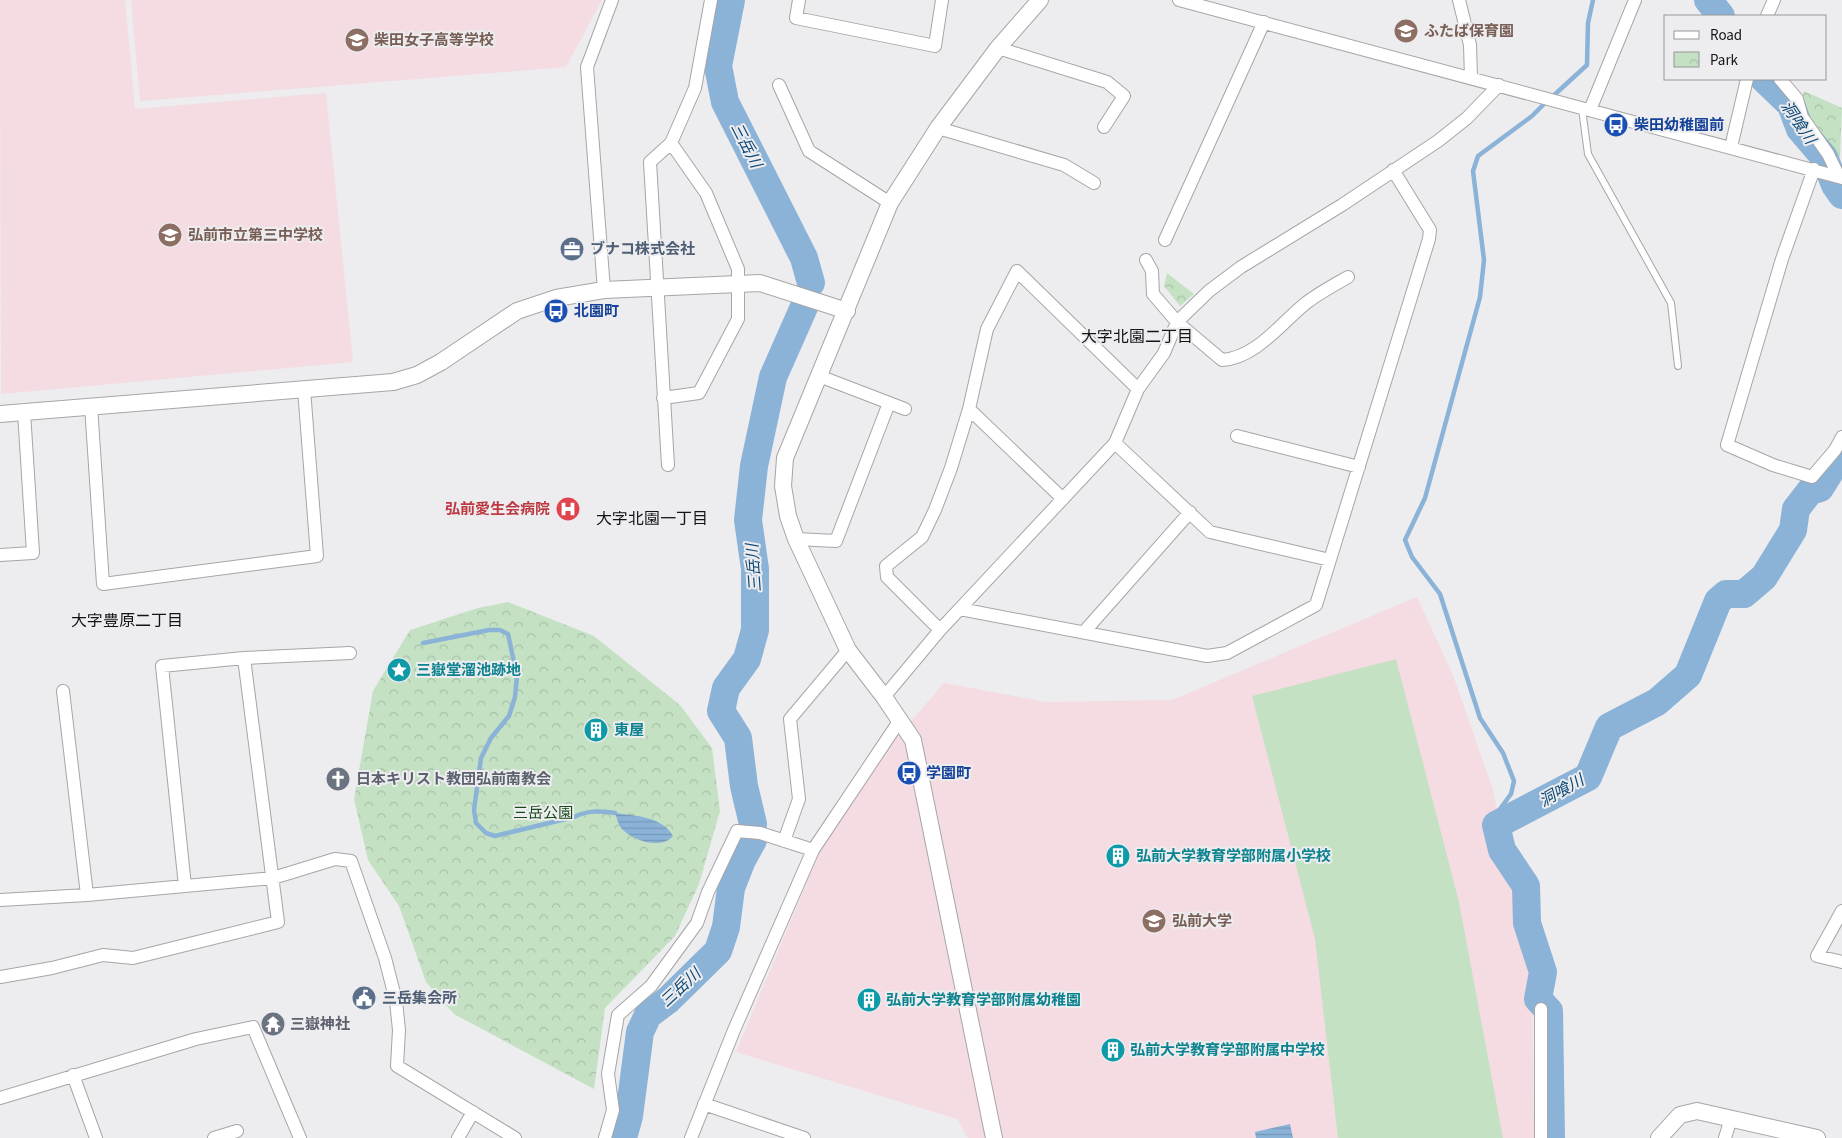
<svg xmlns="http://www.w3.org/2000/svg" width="1842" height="1138" viewBox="0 0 1842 1138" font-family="'Source Sans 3','Noto Sans JP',sans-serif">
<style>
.education{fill:#f5dbe2}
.grass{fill:#c4e2c3}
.park{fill:url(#park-crowns)}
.water{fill:url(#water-rules)}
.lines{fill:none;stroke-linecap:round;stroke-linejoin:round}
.stream{stroke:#8bb2d7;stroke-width:4.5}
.river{stroke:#8bb2d7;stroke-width:28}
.service-casing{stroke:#a6a5a7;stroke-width:8}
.minor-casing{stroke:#a6a5a7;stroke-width:14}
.tertiary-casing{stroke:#a6a5a7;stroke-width:18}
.service{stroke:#fff;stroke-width:6}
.minor{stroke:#fff;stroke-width:12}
.tertiary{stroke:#fff;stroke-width:16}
.labels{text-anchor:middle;stroke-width:4;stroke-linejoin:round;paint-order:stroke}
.education-label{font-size:15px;font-weight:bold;fill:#785e54;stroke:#edecef;text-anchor:start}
.transit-label{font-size:15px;font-weight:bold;fill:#164399;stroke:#edecef;text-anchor:start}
.service-label{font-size:15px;font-weight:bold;fill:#4e5e75;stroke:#edecef;text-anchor:start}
.health-label{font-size:15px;font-weight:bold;fill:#be3a42;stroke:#edecef;text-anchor:end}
.culture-label{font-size:15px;font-weight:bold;fill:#0d838f;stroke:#edecef;text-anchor:start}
.worship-label{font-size:15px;font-weight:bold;fill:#5b616d;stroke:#edecef;text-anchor:start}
.park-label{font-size:15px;fill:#144b19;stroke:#edecef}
.water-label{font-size:16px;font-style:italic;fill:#0d4978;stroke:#edecef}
.neighbourhood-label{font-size:16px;fill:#151415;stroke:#edecef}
</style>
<defs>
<pattern id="park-crowns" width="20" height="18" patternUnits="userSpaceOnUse" patternTransform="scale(1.25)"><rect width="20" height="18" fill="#c4e2c3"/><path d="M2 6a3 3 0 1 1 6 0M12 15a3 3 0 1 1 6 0" fill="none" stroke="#a8c1a7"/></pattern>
<pattern id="water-rules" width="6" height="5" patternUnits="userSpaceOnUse" patternTransform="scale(1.25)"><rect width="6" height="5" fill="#8bb2d7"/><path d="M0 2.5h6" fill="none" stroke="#7798b8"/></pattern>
</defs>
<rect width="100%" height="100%" fill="#edecef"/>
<path class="education" d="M0,0H125L135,109L326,93L353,362L1,394Z
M131,0H602L566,67L140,101Z
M1417,597L1453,675L1493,790L1532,990L1534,1138H968L957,1119L736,1052L819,853L888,748L944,683L1046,702L1172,700Z"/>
<path class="grass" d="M1396,659L1459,902L1503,1138H1338L1315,939L1252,696Z"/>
<path class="park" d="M1804,91L1842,108L1840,157C1837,156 1832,154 1830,151C1820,141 1798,103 1804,91Z
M1167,273L1194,294L1180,306L1164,286Z
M508,602L594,636L680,705L712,748L720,811L699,884L675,936L605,1008L594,1089L454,1014L426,982L399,906L368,860L354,799L373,691L410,630L478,608Z"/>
<path class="water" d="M615,813C635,816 662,816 673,836C661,850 633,841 621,828C618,824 617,818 615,813Z
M1290,1124L1293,1138H1256L1255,1132Z"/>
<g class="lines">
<path class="stream" d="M1552,97L1587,65L1588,23L1593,0
M423,643L489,630H500L508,634L517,676L515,697L509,716L491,738L481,758L474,810L476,823L486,833L495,836L574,817C589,810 599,811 615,813
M1496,825L1497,813L1511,794L1514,781L1503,753L1480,718L1440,594L1412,557L1405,540L1425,498L1480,297L1484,260L1473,171L1478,156L1532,116L1546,102"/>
<path class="river" d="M731,0L718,66L725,102L804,258L811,283
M1708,0L1721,16
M1764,79L1791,105L1800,129L1824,157L1835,185L1842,195
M753,824L744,786L738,738L721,711L726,688L747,659L755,630V569L748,520L754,466L773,377L804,307
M623,1138L629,1116L640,1032L648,1015L668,1000L718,951L726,927L731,888L742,860L753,840
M1551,1138L1549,1011L1538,999L1543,972L1527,923L1526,886L1502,850L1496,825L1588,777L1609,727L1657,702L1688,675L1718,601L1726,594H1744L1764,577L1793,530L1796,509L1810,491L1820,488L1842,453"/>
<defs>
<path id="service" d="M1582,109L1588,154L1671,303L1678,366"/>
<path id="minor" d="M799,0L796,18L935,46L942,0
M1179,0L1842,178
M1459,0L1470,45L1471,78
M1767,16L1774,0
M998,48L1107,82L1124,96L1104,127
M1780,79L1797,99L1802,117L1828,154L1839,177
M779,85L809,151L890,203
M1590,110L1635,0
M938,128L1064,165L1094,183
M1731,147L1747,79
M1814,169L1782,259L1727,445L1773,465L1812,477L1835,450L1842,437
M1165,240L1264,22
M1146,260L1152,271L1153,294L1177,322L1222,360C1256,358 1281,323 1306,303C1319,293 1334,285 1348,277
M604,290L587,67L612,0
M819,376L905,409
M663,398L699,393L738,319V269L706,193L671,143
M91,406L103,584L317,556L304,389
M969,409L1063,499
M1237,436L1359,467
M1115,443L1210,532L1330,560
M668,465L650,162L671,143L695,88L711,0
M796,539L836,541L889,403
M0,555L33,553L24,412
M960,609L1207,656L1227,653L1316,605L1429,239L1430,230L1393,170
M940,630L887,577L886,566L922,537L935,510L951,468L969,409L987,329L1017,271L1138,389
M1084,632L1190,512
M63,691L87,895
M884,697L940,630L1115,443L1138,389L1164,353L1177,322L1209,291L1241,267L1342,205L1438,141L1467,118L1499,85
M784,841L799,799L790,719L848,650
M185,886L162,666L244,658
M0,900L87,895L273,878L335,859L351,861L385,958L396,1001L399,1030L397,1066L515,1138
M1842,911L1817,956L1842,962
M0,977L52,968L103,955L133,958L278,922L244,658L350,653
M1541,1009V1138
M73,1075L96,1138
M0,1098L196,1039L253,1027L300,1138
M704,1104L804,1138
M214,1138L237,1131
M458,1138L473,1112
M605,1138L613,1110L608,1074L618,1015L651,986L697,923L708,892L737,831L760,833L813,850
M691,1138L734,1030L813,850L900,720
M1725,1138L1731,1118"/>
<path id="tertiary" d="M0,414L393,382L417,375L441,362L517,311L556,298L604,290L760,283L847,311
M994,1138L913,740L884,697L848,650L796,539L788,516L783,486L785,458L890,203L938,128L998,48L1040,0
M1659,1138L1680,1115L1697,1111L1817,1138"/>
</defs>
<use href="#service" class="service-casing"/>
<use href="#minor" class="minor-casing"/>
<use href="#tertiary" class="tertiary-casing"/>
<use href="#service" class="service"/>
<use href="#minor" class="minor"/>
<use href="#tertiary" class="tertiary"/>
</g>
<defs>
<symbol id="school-disc" viewBox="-11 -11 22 22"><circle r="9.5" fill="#8d6e63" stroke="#edecef"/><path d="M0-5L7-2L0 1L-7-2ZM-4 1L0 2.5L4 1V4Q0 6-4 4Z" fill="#fff"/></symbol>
<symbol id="bus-disc" viewBox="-11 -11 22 22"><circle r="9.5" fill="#1a4fb4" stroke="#edecef"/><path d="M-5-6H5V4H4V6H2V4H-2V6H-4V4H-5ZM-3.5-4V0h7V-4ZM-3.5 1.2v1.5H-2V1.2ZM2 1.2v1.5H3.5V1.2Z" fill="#fff"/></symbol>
<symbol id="office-disc" viewBox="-11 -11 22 22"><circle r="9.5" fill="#5c6f8a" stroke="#edecef"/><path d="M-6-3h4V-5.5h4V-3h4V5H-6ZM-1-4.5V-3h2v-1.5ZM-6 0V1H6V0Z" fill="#fff"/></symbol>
<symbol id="hospital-disc" viewBox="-11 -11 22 22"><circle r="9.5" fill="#e0444e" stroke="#edecef"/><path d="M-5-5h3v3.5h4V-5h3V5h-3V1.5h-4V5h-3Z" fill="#fff"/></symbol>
<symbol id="sight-disc" viewBox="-11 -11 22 22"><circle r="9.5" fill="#0f9aa8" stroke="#edecef"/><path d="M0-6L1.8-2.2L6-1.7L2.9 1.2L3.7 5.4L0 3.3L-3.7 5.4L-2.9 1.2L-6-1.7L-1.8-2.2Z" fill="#fff"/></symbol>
<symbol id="building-disc" viewBox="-11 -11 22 22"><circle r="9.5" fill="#0f9aa8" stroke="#edecef"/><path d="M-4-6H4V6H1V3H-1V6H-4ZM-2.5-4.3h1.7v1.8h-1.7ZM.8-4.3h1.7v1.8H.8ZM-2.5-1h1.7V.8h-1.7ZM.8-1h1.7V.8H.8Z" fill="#fff"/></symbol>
<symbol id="church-disc" viewBox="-11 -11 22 22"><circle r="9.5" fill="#6b7280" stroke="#edecef"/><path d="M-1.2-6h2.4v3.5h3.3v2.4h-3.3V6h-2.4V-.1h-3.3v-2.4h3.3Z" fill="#fff"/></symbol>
<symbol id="university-disc" viewBox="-11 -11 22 22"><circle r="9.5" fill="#8d6e63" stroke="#edecef"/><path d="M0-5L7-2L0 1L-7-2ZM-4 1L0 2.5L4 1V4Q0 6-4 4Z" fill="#fff"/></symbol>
<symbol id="civic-disc" viewBox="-11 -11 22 22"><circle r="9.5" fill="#5c6f8a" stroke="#edecef"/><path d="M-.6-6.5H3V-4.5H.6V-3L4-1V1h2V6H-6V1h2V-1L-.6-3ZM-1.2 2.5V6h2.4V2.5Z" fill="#fff"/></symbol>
<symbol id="temple-disc" viewBox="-11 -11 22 22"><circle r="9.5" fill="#6b7280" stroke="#edecef"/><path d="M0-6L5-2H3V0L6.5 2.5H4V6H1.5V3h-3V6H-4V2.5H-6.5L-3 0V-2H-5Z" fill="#fff"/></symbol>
</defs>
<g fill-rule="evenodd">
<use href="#school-disc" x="1392" y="17" width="28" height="28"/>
<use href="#school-disc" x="343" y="26" width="28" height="28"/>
<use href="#bus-disc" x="1602" y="111" width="28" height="28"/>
<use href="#school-disc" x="156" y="221" width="28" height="28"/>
<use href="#office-disc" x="558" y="235" width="28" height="28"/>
<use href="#bus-disc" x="542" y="297" width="28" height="28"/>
<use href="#hospital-disc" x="554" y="495" width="28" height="28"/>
<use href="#sight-disc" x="385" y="656" width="28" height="28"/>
<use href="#building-disc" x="582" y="716" width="28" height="28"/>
<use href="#bus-disc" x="895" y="759" width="28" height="28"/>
<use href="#church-disc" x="324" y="765" width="28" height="28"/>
<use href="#building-disc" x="1104" y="842" width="28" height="28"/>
<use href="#university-disc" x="1140" y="907" width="28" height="28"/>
<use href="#civic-disc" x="350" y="984" width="28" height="28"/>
<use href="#building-disc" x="855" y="986" width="28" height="28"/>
<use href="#temple-disc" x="259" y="1010" width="28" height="28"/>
<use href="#building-disc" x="1099" y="1036" width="28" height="28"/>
</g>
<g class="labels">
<g class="education-label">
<text x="1424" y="36">ふたば保育園</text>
<text x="374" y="45">柴田女子高等学校</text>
<text x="188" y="240">弘前市立第三中学校</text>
<text x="1172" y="926">弘前大学</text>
</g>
<g class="transit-label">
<text x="1634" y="130">柴田幼稚園前</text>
<text x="574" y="316">北園町</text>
<text x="926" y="778">学園町</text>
</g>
<g class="service-label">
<text x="590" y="254">ブナコ株式会社</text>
<text x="382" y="1003">三岳集会所</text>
</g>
<g class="health-label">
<text x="550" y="514">弘前愛生会病院</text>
</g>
<g class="culture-label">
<text x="416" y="675">三嶽堂溜池跡地</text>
<text x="614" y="735">東屋</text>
<text x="1136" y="861">弘前大学教育学部附属小学校</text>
<text x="886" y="1005">弘前大学教育学部附属幼稚園</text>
<text x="1130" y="1055">弘前大学教育学部附属中学校</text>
</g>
<g class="worship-label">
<text x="356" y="784">日本キリスト教団弘前南教会</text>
<text x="290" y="1029">三嶽神社</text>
</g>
<g class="park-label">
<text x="543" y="818">三岳公園</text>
</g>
<g class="water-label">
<text transform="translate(1799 122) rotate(56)" y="6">洞喰川</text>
<text transform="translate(747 145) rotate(63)" y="6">三岳川</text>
<text transform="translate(753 568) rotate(-94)" y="6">三岳川</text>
<text transform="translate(1561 790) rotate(-29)" y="6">洞喰川</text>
<text transform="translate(680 987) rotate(-43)" y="6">三岳川</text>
</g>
<g class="neighbourhood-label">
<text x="1137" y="342">大字北園二丁目</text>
<text x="652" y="524">大字北園一丁目</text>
<text x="127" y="626">大字豊原二丁目</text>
</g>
</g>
<rect x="1664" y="15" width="162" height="65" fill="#edecef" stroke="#979698"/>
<rect x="1674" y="31" width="25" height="8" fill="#ffffff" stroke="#979698"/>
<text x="1710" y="40" font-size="15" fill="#151415">Road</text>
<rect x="1674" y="52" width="25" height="15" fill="url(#park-crowns)" stroke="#979698"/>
<text x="1710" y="65" font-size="15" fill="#151415">Park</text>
</svg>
